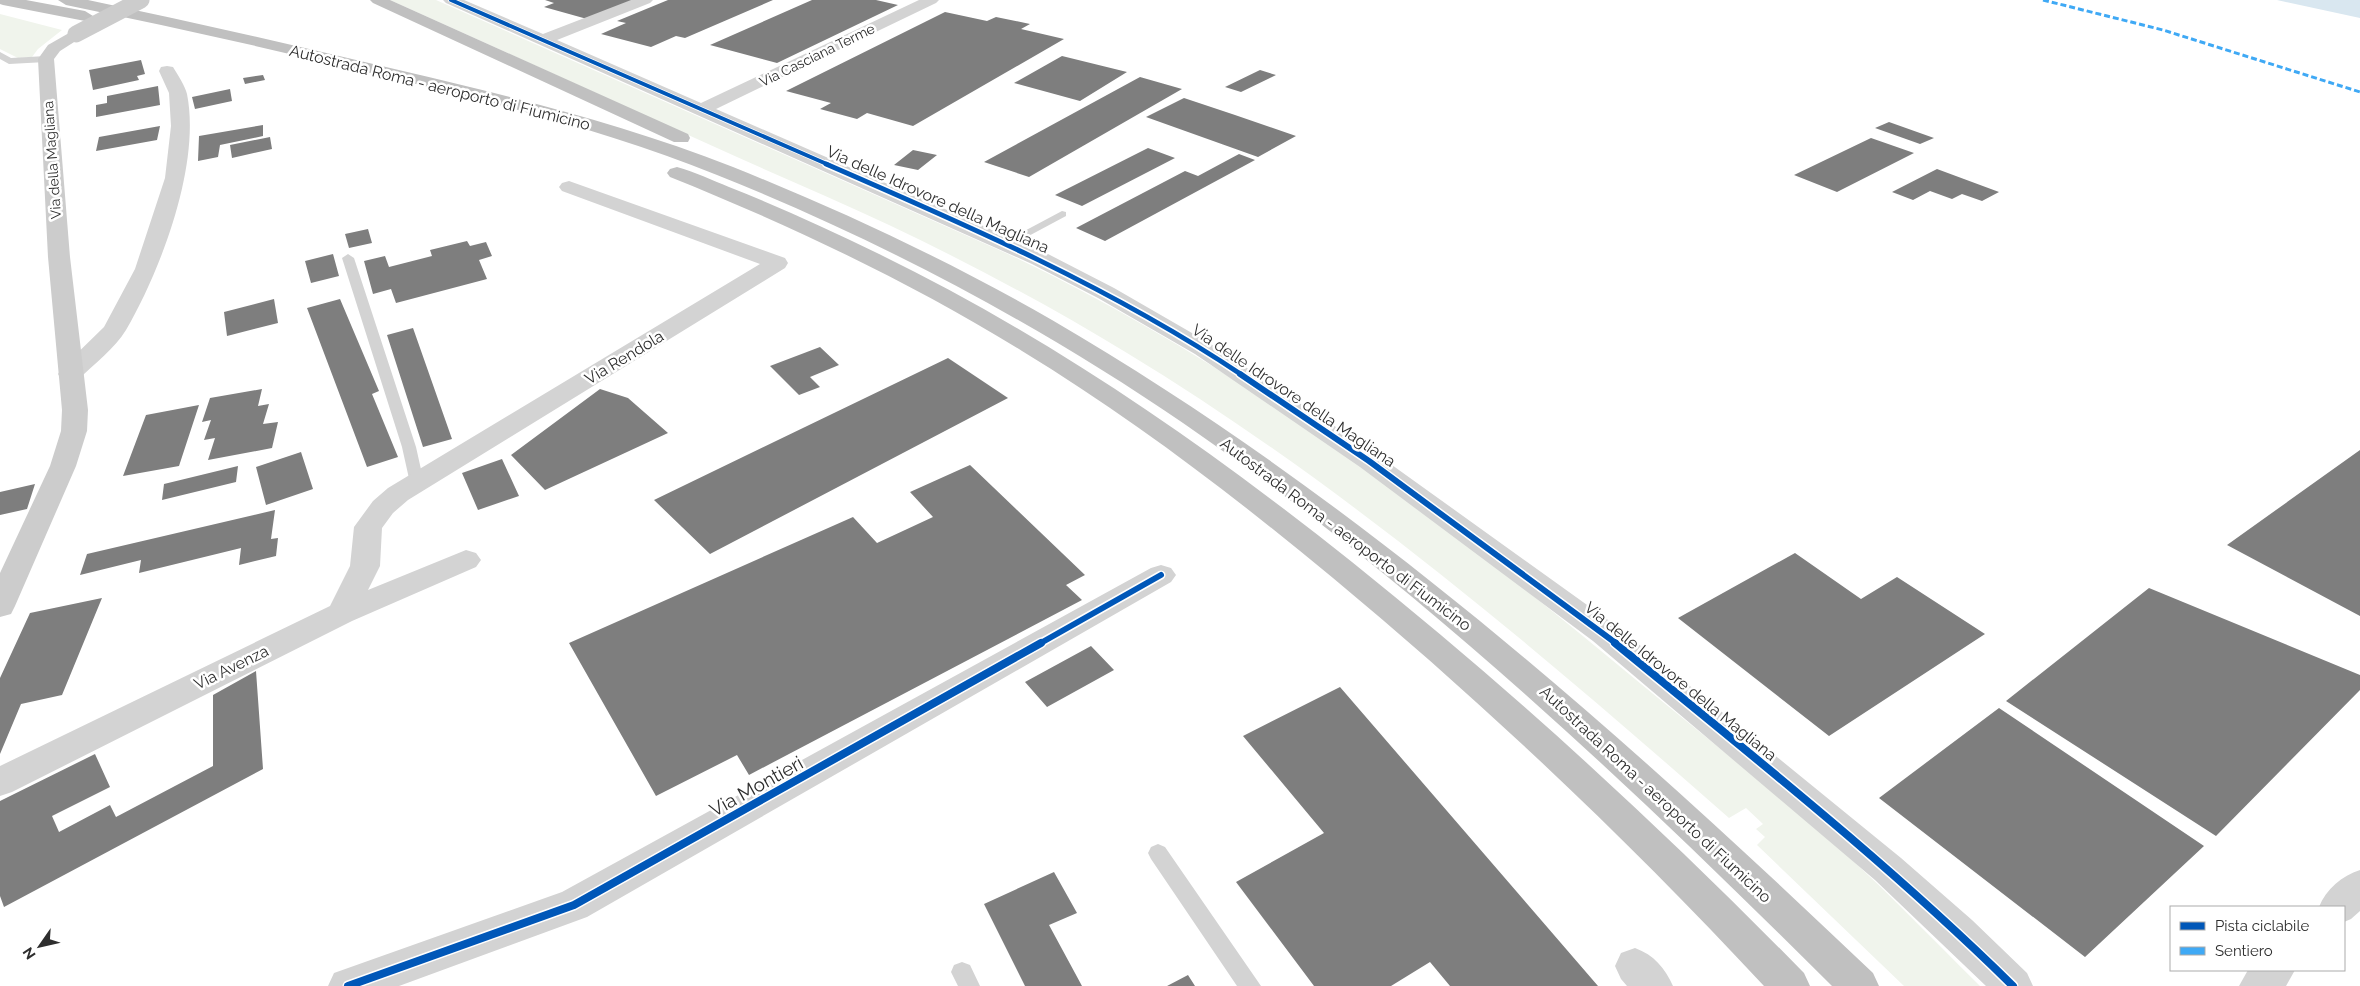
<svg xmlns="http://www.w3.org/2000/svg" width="2360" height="986" viewBox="0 0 2360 986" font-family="Raleway,sans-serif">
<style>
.green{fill:#f0f4ec}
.water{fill:#d9e7f0}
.building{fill:#7e7e7e}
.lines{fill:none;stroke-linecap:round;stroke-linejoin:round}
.lane{fill:#d3d3d3;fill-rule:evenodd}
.street{fill:#d3d3d3;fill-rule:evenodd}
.secondary{fill:#ccc;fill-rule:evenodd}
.highway{fill:#c0c0c0;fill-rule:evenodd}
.secondary-bridge{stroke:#ccc;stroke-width:17}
.quiet{stroke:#3fa9f5;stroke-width:3;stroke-dasharray:6 3;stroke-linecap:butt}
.cycleway-far3-casing{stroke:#fff;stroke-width:5.5}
.cycleway-far2-casing{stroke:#fff;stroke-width:8}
.cycleway-far1-casing{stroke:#fff;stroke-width:9}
.cycleway-casing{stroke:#fff;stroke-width:11}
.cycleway-far3{stroke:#0057b8;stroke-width:4}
.cycleway-far2{stroke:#0057b8;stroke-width:5}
.cycleway-far1{stroke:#0057b8;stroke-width:6}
.cycleway{stroke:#0057b8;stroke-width:8}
.labels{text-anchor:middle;stroke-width:5;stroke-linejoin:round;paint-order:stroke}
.far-street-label{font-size:14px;fill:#2e2e2e;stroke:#fff}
.street-label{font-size:16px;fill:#2e2e2e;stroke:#fff}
.near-street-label{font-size:19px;fill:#2e2e2e;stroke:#fff}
</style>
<rect width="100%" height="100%" fill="#fff"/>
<path class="green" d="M390,0H436L1008,254C1239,364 1446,521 1641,684C1699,732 1759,779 1816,828C1874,877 1926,933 1980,986H1904L1757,845L1765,837L1756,829L1763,824L1746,808L1729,818C1538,650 1344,485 1127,353C1050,306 971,264 889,225C839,201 788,180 737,157C622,105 506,52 390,0Z
M0,14L62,30L38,49L32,57L18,58L0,49Z"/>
<path class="water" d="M2277,0H2360V18Z"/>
<path class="building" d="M545,0H635L587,19L544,7L554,3Z
M668,0H773L685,38L676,36L651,47L601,34L626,23L617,21Z
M812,0H876L898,5L777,63L710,45Z
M945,12L987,21L996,17L1030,24L1021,29L1064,39L913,126L867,113L857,119L820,109L831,103L786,91Z
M1062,56L1127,72L1080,101L1014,83Z
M141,60L145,74L137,76L139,80L93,90L89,70Z
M1260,70L1276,75L1241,92L1225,87Z
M263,75L265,80L245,84L243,78Z
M1140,77L1182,89L1029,177L984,162Z
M158,86L160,105L96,117V105L107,103V96Z
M230,89L232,101L195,109L192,97Z
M1184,98L1235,115L1296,136L1258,157L1146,117Z
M1889,122L1934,138L1920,144L1875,128Z
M263,125V136L220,145L218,157L198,161L199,136Z
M160,126L157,140L96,151L99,137Z
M270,137L272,149L232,158L230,145Z
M1871,138L1914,153L1837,192L1794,175Z
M1148,148L1175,158L1082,206L1055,195Z
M913,150L937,155L918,170L894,165Z
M1239,154L1255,160L1105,241L1076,228L1185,171L1198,176Z
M1937,169L1999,192L1982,201L1962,194L1952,199L1930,191L1913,200L1892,192Z
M368,229L372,243L349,248L345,234Z
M467,241L470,246L486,242L492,256L479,260L487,279L396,303L391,289L373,294L364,261L385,256L389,267L432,256L430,250Z
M333,254L339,276L311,283L305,261Z
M274,299L278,323L227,336L224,312Z
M340,299L379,391L372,394L398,457L367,467L307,308Z
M413,328L452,439L423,447L387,335Z
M820,347L839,365L810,377L820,387L799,395L770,366Z
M948,358L1008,398L710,554L654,500Z
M262,389L258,406L269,404L263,424L278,422L272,448L208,460L215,438L204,440L211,420L202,422L210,398Z
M600,389L628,398L668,433L545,490L511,455Z
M199,405L179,466L123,476L146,415Z
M2360,450V616L2227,545Z
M301,452L313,489L266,505L256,467Z
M502,459L519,496L478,510L462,473Z
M970,465L1085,575L1066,585L1082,600L749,775L737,755L656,796L569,643L853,517L877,543L933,517L910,492Z
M238,466L236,482L162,500L164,484Z
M35,484L27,509L0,515V492Z
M275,510L271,539L278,538L276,556L239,565L241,548L139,573L141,560L80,575L87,554Z
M1795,553L1861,599L1897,577L1985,634L1829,736L1678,618Z
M2149,588L2360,675V690L2216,836L2006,701Z
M102,598L62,695L21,704L0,754V678L30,613Z
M1091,646L1114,670L1047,707L1025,682Z
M256,671L263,769L4,907L0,896V801L95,754L110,787L52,816L59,832L110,805L116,817L213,766V695Z
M1340,687L1598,986H1450L1430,962L1391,986H1314L1236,882L1324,833L1243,736Z
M1999,708L2204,846L2085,957L1879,798Z
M1054,872L1077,913L1049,925L1082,986H1025L984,904Z
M1188,975L1195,986H1167Z"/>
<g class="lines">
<path class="lane" d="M0,52L11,58L46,56L51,59L46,62L9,64L0,59Z
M1062,211L1066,212V216L1010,246L1006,247L1000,244Z
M348,254L354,258L416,447L424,483L422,486H412L410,483L402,447L342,258Z
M1158,844L1165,847L1261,986H1237L1151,859L1148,853L1151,847Z
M962,962L970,965L980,986H958L951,972L954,965Z"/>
<path class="street" d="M443,0H464L543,34L631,0H653L650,3L557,40L701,103L919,0H939L936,3L716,109L1048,254L1114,288L1211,344L1378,455L1615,625L1901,858L1972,920L2027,973L2033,986H1986L1875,880L1593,641L1360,467L1195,354L1098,298L1032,264L446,3Z
M167,66L173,67C178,75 185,86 187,94C201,164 161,270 126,330C115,348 94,364 79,379L70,381L61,379L58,374L61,369L104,327L135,269L165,178L171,126L169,93L159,71L161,67Z
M569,181L785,258L788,263L785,268L408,500L393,513L382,528L380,566L368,590L466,550L476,553L481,560L476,567L352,621L12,792L0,796V766L330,606L350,566L354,527L373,501L388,488L760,264L562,191L559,187L562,183Z
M1161,565L1171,568L1176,575L1171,582L587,917L399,986H328L334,973L562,892L1151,568Z
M2360,870V911L2351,919L2344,922V907H2319C2326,889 2342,876 2360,870Z
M1635,948C1654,955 1665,968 1673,986H1627L1621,979L1615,966L1621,953Z
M2248,970H2295L2286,986H2239Z"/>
<path class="secondary" d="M76,29L82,31L84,34L82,37L60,51L54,59L70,257L88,410L87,431L76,466L15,606L11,614L0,617V573L50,466L61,431L62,410L48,257L38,59L48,45Z"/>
<path class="highway" d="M0,0H26L85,11L93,16L85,21L3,5L0,4Z
M58,0H88C193,22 298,46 403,71C514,97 626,125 733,167C842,211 950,261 1052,320C1356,497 1619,731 1873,973L1879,986H1832C1629,784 1420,586 1183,423C1038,324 880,240 717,175C615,134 507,106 400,80C289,53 178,28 66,5Z
M370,0H390L688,134L690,138L688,142H674L373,3Z
M677,167C695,172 712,180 729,187C780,207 828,229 877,253C1048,336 1204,444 1352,562C1512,690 1661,827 1804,973L1810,986H1764C1629,841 1486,705 1333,578C1234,496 1132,418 1022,351C910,282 792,226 670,177L667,173L670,169Z"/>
<path class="secondary-bridge" d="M76,34L141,0"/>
<path class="quiet" d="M2043,0L2163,30L2360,92"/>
<defs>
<path id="cycleway-far3" d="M451,0L829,165"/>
<path id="cycleway-far2" d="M826,164C969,226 1112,288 1242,375"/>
<path id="cycleway-far1" d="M1240,374L1369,461L1617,644
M1039,644L1161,575"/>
<path id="cycleway" d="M1615,643C1750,754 1888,863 2013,986
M348,986L574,905L1041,643"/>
</defs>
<use href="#cycleway-far3" class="cycleway-far3-casing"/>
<use href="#cycleway-far2" class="cycleway-far2-casing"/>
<use href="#cycleway-far1" class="cycleway-far1-casing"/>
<use href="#cycleway" class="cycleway-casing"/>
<use href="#cycleway-far3" class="cycleway-far3"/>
<use href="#cycleway-far2" class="cycleway-far2"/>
<use href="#cycleway-far1" class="cycleway-far1"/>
<use href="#cycleway" class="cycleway"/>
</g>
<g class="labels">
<g class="far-street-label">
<text transform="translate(817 55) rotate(-26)" y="5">Via Casciana Terme</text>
<text transform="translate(52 160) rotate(-94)" y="5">Via della Magliana</text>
</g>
<g class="street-label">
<text transform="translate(440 87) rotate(14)" y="6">Autostrada Roma - aeroporto di Fiumicino</text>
<text transform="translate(938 199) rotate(24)" y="6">Via delle Idrovore della Magliana</text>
<text transform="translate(624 357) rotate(-31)" y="6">Via Rendola</text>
<text transform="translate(1294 395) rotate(34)" y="6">Via delle Idrovore della Magliana</text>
<text transform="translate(1346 534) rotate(37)" y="6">Autostrada Roma - aeroporto di Fiumicino</text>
<text transform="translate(231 667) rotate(-26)" y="6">Via Avenza</text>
<text transform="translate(1681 681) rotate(39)" y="6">Via delle Idrovore della Magliana</text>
<text transform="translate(1656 794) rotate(43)" y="6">Autostrada Roma - aeroporto di Fiumicino</text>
</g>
<g class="near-street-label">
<text transform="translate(756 786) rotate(-29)" y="7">Via Montieri</text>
</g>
</g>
<rect x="2170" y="906" width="175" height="65" fill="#ffffff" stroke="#ababab"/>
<rect x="2180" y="922" width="25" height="8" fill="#0057b8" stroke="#ababab"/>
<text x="2215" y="931" font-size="15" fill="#2e2e2e">Pista ciclabile</text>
<rect x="2180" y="947" width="25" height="8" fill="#3fa9f5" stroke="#ababab"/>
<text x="2215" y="956" font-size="15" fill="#2e2e2e">Sentiero</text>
<g transform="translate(40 946) rotate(236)" stroke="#ffffff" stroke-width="4" paint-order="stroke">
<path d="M0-4L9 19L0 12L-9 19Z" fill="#2e2e2e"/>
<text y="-8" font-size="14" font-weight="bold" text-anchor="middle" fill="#2e2e2e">N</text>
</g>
</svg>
